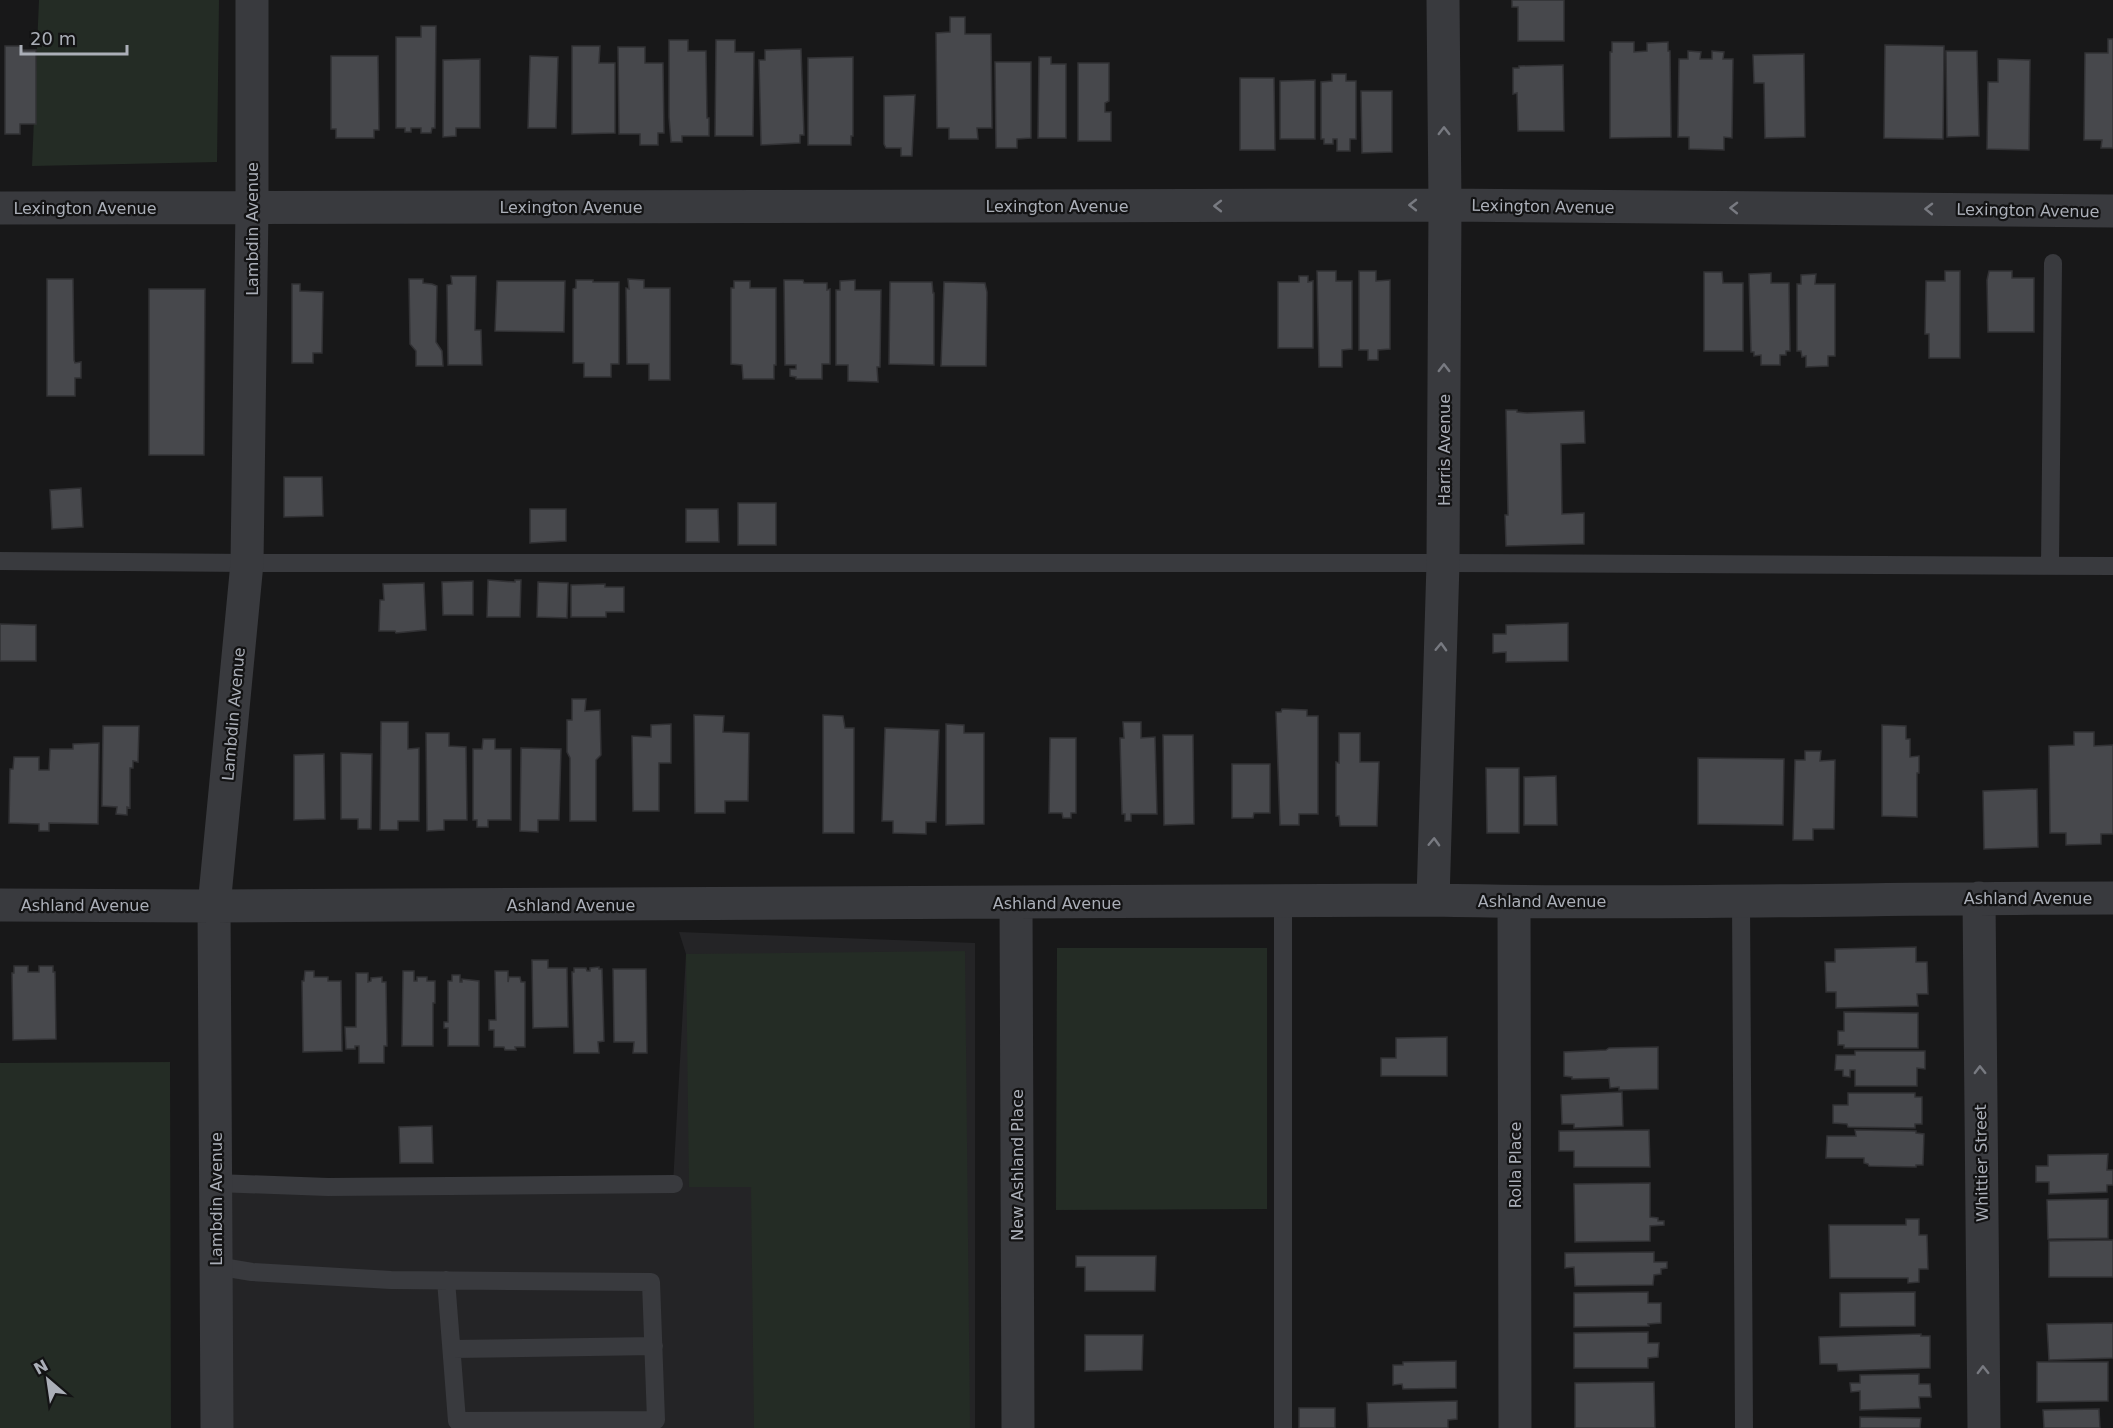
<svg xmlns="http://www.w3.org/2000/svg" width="2113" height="1428" viewBox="0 0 2113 1428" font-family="'DejaVu Sans',sans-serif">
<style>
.built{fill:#242426}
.green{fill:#242c25}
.building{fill:#47484c;stroke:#323235;stroke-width:1.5}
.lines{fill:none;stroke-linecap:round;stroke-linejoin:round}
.service{stroke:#393a3e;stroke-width:18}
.minor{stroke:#393a3e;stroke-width:33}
.oneway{stroke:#787a81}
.labels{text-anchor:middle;stroke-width:4.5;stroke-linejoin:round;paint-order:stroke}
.street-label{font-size:16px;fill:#abafb8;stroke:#131314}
</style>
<rect width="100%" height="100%" fill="#181819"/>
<path class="built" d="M679,932L975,943V1428H217L216,1183L673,1184L686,954Z"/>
<path class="green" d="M39,0H219L217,162L32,166Z
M1057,948H1267V1209L1056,1210Z
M965,951L970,1428H754L751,1187H689L686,954Z
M170,1062L171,1428H0V1063Z"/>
<path class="building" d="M1512,0H1564V41H1518V7H1512Z
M950,17H965V34H991L992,128H977L978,139H949V128H937L936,33L950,32Z
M421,26H436L435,128H432L431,133H421V128H411V132H405V128H396V37H421Z
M2108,39H2113V148H2101L2102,140H2084L2085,53H2108Z
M669,40H688V51H706L707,118H709V136H682V142H671L669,117Z
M716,40H735V52H754L753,136H715Z
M1612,42H1634V52L1647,51V43L1668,42V51H1670L1671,137L1610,138V52H1612Z
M1885,45L1944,46L1943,139L1884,138Z
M5,46H21V50H36V124H20V134H5Z
M572,46H600L599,63H615V133L572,134Z
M618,47H645V63H663L664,133H658V145H640V134H619Z
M801,49L804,135H800V143L761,145L759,60H765V50Z
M1688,51L1701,52L1700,59H1712V51L1724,52L1723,59H1733L1732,138L1724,137V150L1689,149V137H1678L1679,59H1688Z
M1946,51H1977L1979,136L1947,137Z
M1804,54L1805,137L1765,138L1764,83H1754L1753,55Z
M331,56H378L379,130H374V138H336V129H331Z
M530,56L558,57L556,128H528Z
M853,57V136H851V145H808V58Z
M1039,57H1051V64H1066V138H1038Z
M480,59V128H456V136L443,137V60Z
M1998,59L2030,60L2029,150L1987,149L1988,82H1998Z
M995,62H1031V138L1017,139V148H996Z
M1078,63H1109V101L1105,103V112H1111V141H1078Z
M1563,65L1564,131H1518L1517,93L1513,94V68H1519V66Z
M1332,74H1346V81H1356V139H1350V151H1337V139H1333V144H1324V139H1321V82L1332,81Z
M1240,78H1274L1275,150H1240Z
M1315,80V139H1280V81Z
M1361,91H1392V152L1362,153Z
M915,95L912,156H901V148H886L884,144V96Z
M1317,271H1336V281H1352V349L1342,350V367H1319Z
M1359,271H1376V281L1390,280V349L1378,350V360H1368V350H1359Z
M1945,271H1960V358H1929V334H1925L1926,281H1945Z
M1989,271H2012V278H2034V332H1988L1987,280Z
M1704,272H1722L1723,283H1743V351H1704Z
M1771,273V283H1789L1790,351H1786V355H1780V365H1761V355L1754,356V352H1751L1749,274Z
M1816,274L1815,284H1835V356H1828V366L1806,367V356L1802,357L1801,351H1797V284H1801V275Z
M451,276H476L475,330H481L482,365H448L447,285L452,284Z
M1299,276H1308V282L1313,281V348H1278V282H1299Z
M47,279H73L74,360L75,363L81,362V378H75V396H47Z
M409,279H423V283L432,284L437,286L436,342L442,351L443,366H416V351L410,344Z
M628,279L644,280V288H670V380H649V364H627L626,288L629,289Z
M576,280H593V282H619V364H611V377H584V363H573V289L576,288Z
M784,280H803L804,283H827V290L830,289V364H822V379H796V377L790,376V369H796V365H785Z
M855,280V290H881L880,367H877L878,382L848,381V365H836V290H840V281Z
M497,281H565L564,332L495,331Z
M734,281H750V288H776V365H774V379H743L742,365L731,364V288H734Z
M890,282H932L933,293H934V365L889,364Z
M944,282L985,283L987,292L986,366H941Z
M292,284H300V291L323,292L322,353H313V363H292Z
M149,289H205L204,455H149Z
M1506,410H1517V412L1527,413L1584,411L1585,443L1561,444L1562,514L1584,513V544L1506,546L1505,515H1508Z
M284,477H322L323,516L284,517Z
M81,488L83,527L52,529L50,490Z
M738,503H776V545H738Z
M530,509H566V541L530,543Z
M686,509H718L719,542H686Z
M488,580L515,582V580H521L520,617H487Z
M473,581V615H443L442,582Z
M538,582L568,583L567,618L537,617Z
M424,583L426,630L396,633L395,631H379L380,600H384L383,584Z
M605,584V587H624V612H606V617H571V585Z
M1568,623V661L1506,662V652L1493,653V634H1506V625Z
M0,624L36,625V661H0Z
M572,699H586L585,711L600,710L601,755L596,760V821H570V758L567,752V720H572Z
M1282,709L1307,710V716H1318V814H1299V825H1280L1276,712H1281Z
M694,715L724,716L723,732L749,733L748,801H725V813H695Z
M823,715L843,716L845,728H854V833H823Z
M381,722H408V749L419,748V821H398V830H380Z
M1123,722H1141V738L1155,737L1157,814H1131V821H1125V814H1122L1120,738H1124Z
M671,724V763H659V811H633L632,736L651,737V725Z
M946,724L964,725V733H984V824L946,825Z
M1882,725L1906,726V739H1910V757L1919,756V773H1917V817L1882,816Z
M103,726H139L138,762L133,761V768H130V808L127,807V815L116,814L117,807L102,806Z
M885,728L939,730L936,822H926V834L893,833V821H882Z
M2074,732H2094V746L2113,745V834H2101V844L2066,845V833H2050L2049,746L2074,745Z
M426,733H449V746L466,747L467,820H444V830L427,831Z
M1339,733H1360V762H1379L1377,826H1340L1339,816H1336V762L1339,763Z
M1163,735H1193L1194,824L1164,825Z
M1050,738H1076V813H1071V818H1063L1062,813H1049Z
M483,739H495V749H511V820H488V827H477V820H473V749H482Z
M99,743L98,824L49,823V831H39V824L9,823L10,769H13L14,757H39V770H49L50,749H73V744Z
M521,748L561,749L559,820H538V832L520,831Z
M1805,751H1821L1820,761L1835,760L1834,829H1813V840H1793L1795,760H1805Z
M341,753L372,754L371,829H358V819H341Z
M324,754L325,819L294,820V755Z
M1698,758L1784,759L1783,825L1698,824Z
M1232,764H1270V813H1254L1253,818H1232Z
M1486,768H1519V833H1487Z
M1556,776L1557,825H1524V777Z
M2037,789L2038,847L1984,849L1983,791Z
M1916,947V962H1927L1928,994H1917L1918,1006L1836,1008V992H1826L1825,962H1835V949Z
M532,960H548V968H567L568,1027L533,1028Z
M14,966H28V972H39V966H53V972H55L56,1039L13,1040L12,973H14Z
M599,967V969H602L604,1041L598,1042L599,1053H574L572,972H574V968H586L587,971H590V968Z
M613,969H646L647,1053H633L634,1042H614Z
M305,971H314V977H328V981H341L342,1051L303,1052L302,981H304Z
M403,971H414V981H417V977H427V981H435V1003H433V1046H402Z
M495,971H508V982L509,977H520L521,982H525V1047H515L516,1050H505L504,1047H494V1030H489V1020H496Z
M356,973H368V982L371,981V978L382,977V982H386L387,1046H384V1063H359V1046H355V1049H346L345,1027H356Z
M452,975H460V982H462V979L479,981V1046H448V1028H444V1022H448V981H452Z
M1844,1012L1918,1013V1048H1844V1045H1838V1031H1844Z
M1447,1037V1076H1381V1058H1396V1038Z
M1658,1047V1089L1619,1090V1087L1610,1088L1609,1078L1572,1079V1077L1564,1076V1052L1606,1050L1609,1048Z
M1855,1051H1925V1069L1917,1068V1086H1855V1070H1850V1077L1843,1076V1070H1835L1836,1055H1855Z
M1622,1092L1623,1126L1574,1128V1124H1562L1561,1095Z
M1848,1093H1915V1097H1922V1124H1915V1128L1848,1127L1847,1124L1833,1123V1105H1848Z
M432,1126L433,1163H400L399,1127Z
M1649,1130L1650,1167H1574V1151H1559V1131Z
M1855,1130L1916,1131V1133L1924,1134L1923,1165H1916V1167L1869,1166L1868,1164L1864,1163V1158H1826L1827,1136H1856Z
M2108,1154L2107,1170H2113V1185H2107V1192L2049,1194V1182H2036V1166H2048V1155Z
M1650,1183V1217L1658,1218V1221H1664V1225L1650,1226V1241L1575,1242L1574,1184Z
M2108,1199V1238L2048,1239L2047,1200Z
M1906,1219H1919V1235H1927L1928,1269H1919V1282L1908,1283V1278H1830L1829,1225H1906Z
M2113,1240V1277H2049V1241Z
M1654,1252V1262H1667V1268L1661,1269V1274L1654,1275L1653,1285L1575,1286L1574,1267L1565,1268V1253Z
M1076,1256H1156L1155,1291H1085V1267H1076Z
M1648,1292V1303H1661V1323L1648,1324L1649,1326L1574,1327V1293Z
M1915,1292V1326L1840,1327V1293Z
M2113,1323V1358L2049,1360L2047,1324Z
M1648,1332V1343H1659L1658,1357L1648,1358V1368H1574V1333Z
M1921,1334V1336H1930V1368L1838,1371L1837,1364H1820L1819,1337Z
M1085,1335H1143L1142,1370L1085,1371Z
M1456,1361V1388L1403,1389L1402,1384L1393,1385V1365H1403V1362Z
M2037,1362H2108V1401L2037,1402Z
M1919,1374V1384H1930L1931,1397H1919L1920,1408L1860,1410V1391L1851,1392L1850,1383H1860V1375Z
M1654,1382L1655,1428H1575V1383Z
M1457,1401V1419L1448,1420V1428H1368L1367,1403Z
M1299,1408H1335V1428H1299Z
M2099,1409L2100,1428H2044L2043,1410Z
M1860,1417L1921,1418L1920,1428H1860Z"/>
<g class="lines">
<path class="service" d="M0,561L247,563H1443L2113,566
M2050,566L2053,263
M1283,901V1428
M1741,901L1744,1428
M216,1183L328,1187L674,1184
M216,1266L252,1272L391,1280L651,1282L656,1420L457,1421L446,1280
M452,1349L654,1346"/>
<path class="minor" d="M0,208L1445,205L2113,211
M1979,898L1984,1428
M1433,900L1443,563L1445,205L1443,0
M1514,902L1515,1428
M1016,903L1018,1428
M0,905L214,906L1433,900C1659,905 1886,898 2113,898
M217,1428L214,906L247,563L252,208V0"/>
</g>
<defs><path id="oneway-chevron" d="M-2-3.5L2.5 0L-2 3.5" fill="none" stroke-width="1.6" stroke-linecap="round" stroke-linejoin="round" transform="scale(1.5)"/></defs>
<g class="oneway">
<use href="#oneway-chevron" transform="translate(1444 131) rotate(-90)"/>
<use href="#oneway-chevron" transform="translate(1413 205) rotate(180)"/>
<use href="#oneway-chevron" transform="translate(1218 206) rotate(180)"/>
<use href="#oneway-chevron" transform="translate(1734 208) rotate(-179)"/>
<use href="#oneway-chevron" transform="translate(1929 209) rotate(-179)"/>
<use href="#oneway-chevron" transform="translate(1444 368) rotate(-90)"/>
<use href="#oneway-chevron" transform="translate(1441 647) rotate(-88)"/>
<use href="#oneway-chevron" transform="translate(1434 842) rotate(-88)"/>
<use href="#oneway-chevron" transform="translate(1980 1070) rotate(-91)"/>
<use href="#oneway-chevron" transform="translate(1983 1370) rotate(-91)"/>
</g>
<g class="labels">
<g class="street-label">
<text x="1057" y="212">Lexington Avenue</text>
<text transform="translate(1543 206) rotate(1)" y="6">Lexington Avenue</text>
<text x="571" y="213">Lexington Avenue</text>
<text x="85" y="214">Lexington Avenue</text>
<text transform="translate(2028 210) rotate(1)" y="6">Lexington Avenue</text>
<text transform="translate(252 229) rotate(-90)" y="6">Lambdin Avenue</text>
<text transform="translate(1444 450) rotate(-90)" y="6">Harris Avenue</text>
<text transform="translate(233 714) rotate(-85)" y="6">Lambdin Avenue</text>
<text x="2028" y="904">Ashland Avenue</text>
<text x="1542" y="907">Ashland Avenue</text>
<text x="1057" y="909">Ashland Avenue</text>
<text x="85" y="911">Ashland Avenue</text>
<text x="571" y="911">Ashland Avenue</text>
<text transform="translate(1981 1163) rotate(-91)" y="6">Whittier Street</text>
<text transform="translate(1017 1165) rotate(-90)" y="6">New Ashland Place</text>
<text transform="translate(1515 1165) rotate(-90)" y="6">Rolla Place</text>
<text transform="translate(216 1199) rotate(-90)" y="6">Lambdin Avenue</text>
</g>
</g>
<g transform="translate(48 1380) rotate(331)" stroke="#131314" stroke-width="4.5" paint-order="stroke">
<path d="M0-4.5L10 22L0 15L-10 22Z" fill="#abafb8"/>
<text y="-9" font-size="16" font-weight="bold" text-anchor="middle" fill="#abafb8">N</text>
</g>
<path d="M21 45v9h106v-9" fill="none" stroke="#abafb8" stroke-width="3"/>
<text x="30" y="45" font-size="18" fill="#abafb8" stroke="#131314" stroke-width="4.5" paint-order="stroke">20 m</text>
</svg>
